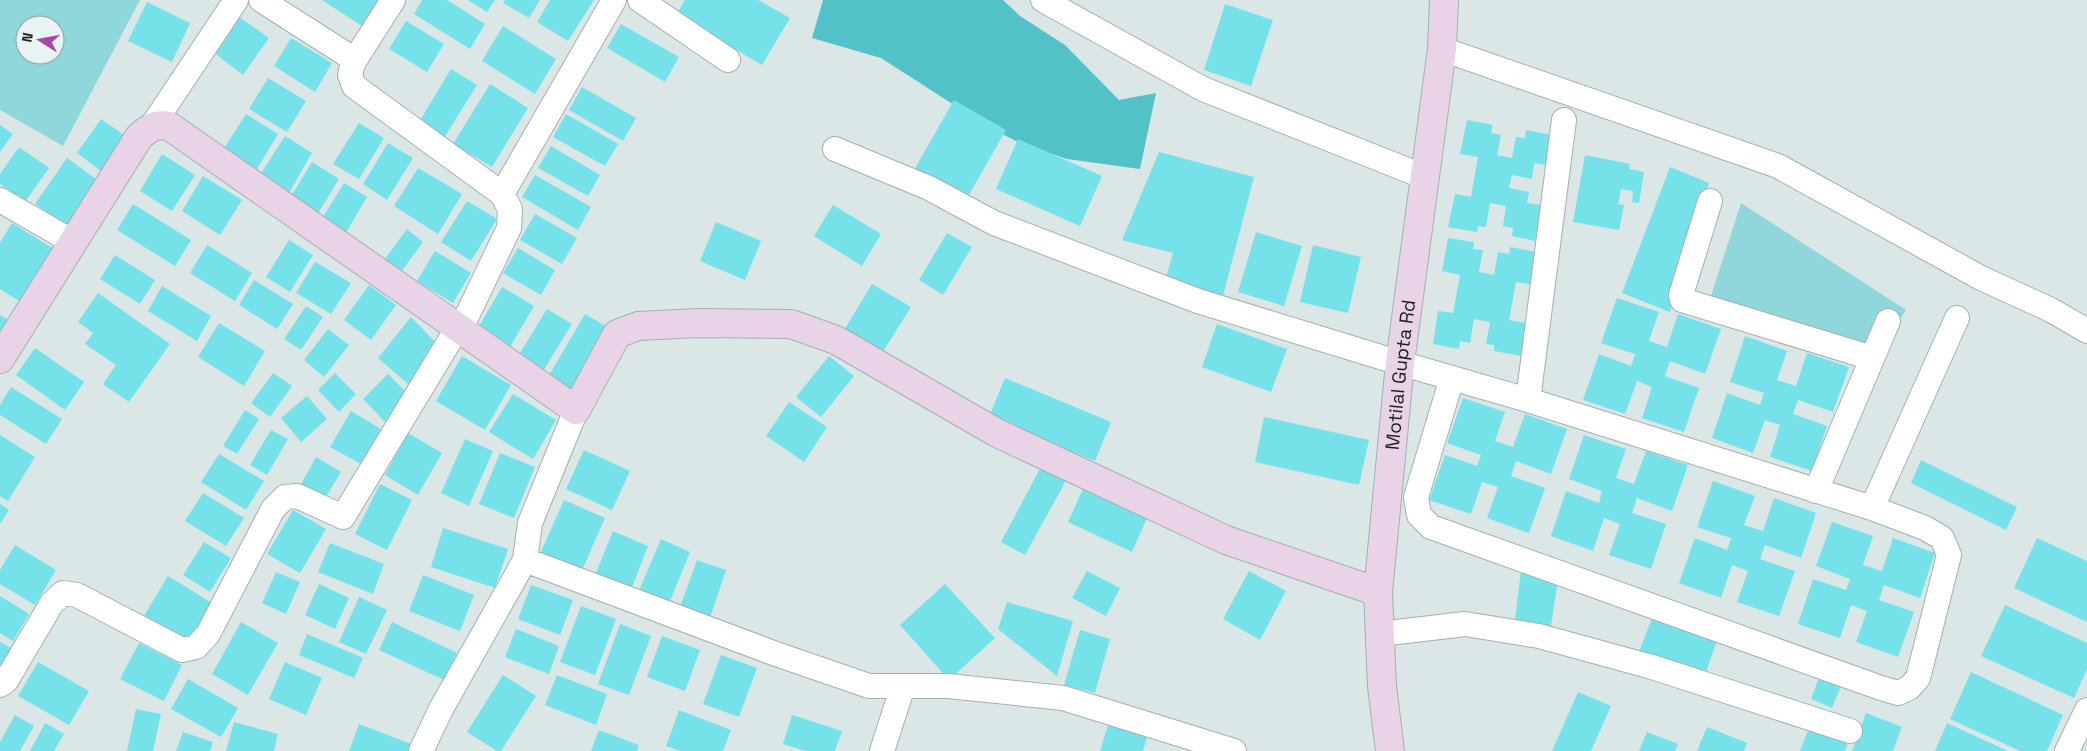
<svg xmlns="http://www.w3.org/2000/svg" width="2087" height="751" viewBox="0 0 2087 751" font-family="'Space Grotesk',sans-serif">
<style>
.green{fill:#90d7db;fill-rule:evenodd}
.water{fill:#52c1c8}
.building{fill:#75e2e9}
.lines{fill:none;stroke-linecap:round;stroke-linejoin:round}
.street-casing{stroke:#a5afb0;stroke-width:26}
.secondary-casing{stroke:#a5afb0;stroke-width:30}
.street{stroke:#fff;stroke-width:24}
.secondary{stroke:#e8d3e7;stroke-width:28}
.labels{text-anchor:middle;stroke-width:5;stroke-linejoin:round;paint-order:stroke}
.street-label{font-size:19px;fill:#1b1f1f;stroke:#e8f3f4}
</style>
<rect width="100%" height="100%" fill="#dbe6e6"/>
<path class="green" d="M0,0H140L63,146L0,110ZM25,25H55V55H25Z
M1741,203L1906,310L1869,369L1707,308Z"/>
<path class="water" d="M823,0H1003L1020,16L1065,45L1119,100L1156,93L1140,169L1067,159L1022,144L990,128L881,58L812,38Z"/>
<path class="building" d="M322,0H387L368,30Z
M422,0H447L485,24L470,49L414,14Z
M468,0H495L487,12Z
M505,0H540L529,18L503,3Z
M550,0H594L568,41L537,22Z
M685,0H758L790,18L762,65L676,15Z
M147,2L190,23L172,62L128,41Z
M1225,4L1273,20L1251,86L1204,70Z
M238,16L269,38L243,75L213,52Z
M406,21L444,44L427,72L389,49Z
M621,24L679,57L665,82L607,48Z
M503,26L556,59L535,94L482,61Z
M291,38L332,63L315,92L274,66Z
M451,69L477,85L444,138L419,122Z
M268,78L306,101L287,132L249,109Z
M490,84L528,108L492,167L453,144Z
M582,87L636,118L623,141L569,110Z
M954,100L1006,130L966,200L914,170Z
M246,114L278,134L254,174L221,153Z
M566,114L618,144L605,166L553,137Z
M101,119L130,139L105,174L77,153Z
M1467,120L1493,125L1491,133L1501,135L1497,155L1512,158L1516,137L1525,138L1526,130L1552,135L1546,165L1534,163L1532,179L1512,175L1509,188L1529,192L1527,203L1542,205L1535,241L1512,236L1513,228L1503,226L1506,206L1490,203L1486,227L1478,226L1477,232L1448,227L1455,194L1471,197L1478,157L1460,154Z
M359,123L384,138L359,179L333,164Z
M0,125L13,134L0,152Z
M285,136L312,153L289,193L260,175Z
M1018,139L1102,176L1080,226L996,189Z
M388,143L413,158L387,200L363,184Z
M551,146L600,175L588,196L538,168Z
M19,147L49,168L25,202L0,184V174Z
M1159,152L1254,177L1222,300L1164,285L1173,253L1122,240Z
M162,154L195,175L172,211L140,191Z
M1585,155L1630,164L1629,169L1644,172L1639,203L1632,202L1633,191L1621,189L1618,204L1624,205L1619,230L1573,222Z
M67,158L100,182L68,227L35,204Z
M312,162L339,179L314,220L287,203Z
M1670,167L1709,183L1670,312L1622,293Z
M418,168L462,194L438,234L394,206Z
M535,175L591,207L578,230L522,197Z
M203,176L242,200L220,235L182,211Z
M344,183L367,197L344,236L320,222Z
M467,201L497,219L471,261L441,242Z
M133,204L191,240L175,266L117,230Z
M833,205L881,234L862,266L814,236Z
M535,214L577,238L562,264L520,240Z
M716,222L761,241L745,280L700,261Z
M12,223L57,251L24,304L0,289V243Z
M407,229L423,242L398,276L382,263Z
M1256,232L1302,246L1284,306L1238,292Z
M947,233L972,247L943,295L919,280Z
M1448,238L1474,242L1473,249L1483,250L1479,272L1494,275L1498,252L1509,254L1510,247L1536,252L1530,284L1516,282L1509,320L1526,323L1521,356L1494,351V345L1486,344L1490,322L1474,319L1470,343L1460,341L1459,349L1433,344L1438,311L1453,313L1460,275L1442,271Z
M289,240L313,255L290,292L266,277Z
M207,245L252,273L235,301L190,273Z
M1313,245L1361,257L1348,313L1300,302Z
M518,248L555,270L541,295L503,273Z
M435,251L471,273L453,303L417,281Z
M115,255L155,280L140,304L100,279Z
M315,262L351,283L331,314L296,293Z
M254,280L293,304L277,329L239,305Z
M872,284L911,307L881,355L843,332Z
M369,285L396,305L371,340L344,320Z
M162,286L211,316L197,341L148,311Z
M502,287L534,306L510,347L478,328Z
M98,293L170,344L129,402L103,384L116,365L85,344L93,333L78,322Z
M1617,298L1659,312L1649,341L1667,347L1678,314L1721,329L1705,374L1670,361L1665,376L1699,388L1684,432L1642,418L1652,387L1637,381L1625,414L1583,400L1599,354L1631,366L1635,354L1601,343Z
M306,306L323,317L301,350L284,339Z
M547,309L572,324L542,373L517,358Z
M585,314L607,327L571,390L548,377Z
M0,315L12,322L0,342Z
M411,317L440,347L415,390L378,358Z
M219,323L265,351L244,386L198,357Z
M1217,324L1287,349L1271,392L1202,367Z
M328,329L349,345L324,377L304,360Z
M1745,336L1787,351L1777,380L1796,386L1807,353L1849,367L1833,412L1798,400L1793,414L1827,426L1812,471L1770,457L1780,425L1765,420L1753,453L1712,438L1727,393L1760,405L1764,393L1730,382Z
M35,348L84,382L65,410L16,375Z
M462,356L511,385L485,430L436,401Z
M829,356L854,376L821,417L796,397Z
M273,373L292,386L270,417L251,403Z
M335,373L356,394L339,412L318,390Z
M388,374L411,397L385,422L363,399Z
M1005,378L1111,422L1095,461L989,417Z
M11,387L62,419L46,444L0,415V405Z
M513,394L556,420L533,459L489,432Z
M307,396L327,419L301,442L281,418Z
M1463,398L1505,412L1495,441L1513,447L1525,414L1567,429L1551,474L1516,461L1511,476L1545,488L1529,533L1487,518L1498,487L1482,482L1471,514L1429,500L1445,455L1477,466L1481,455L1447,443Z
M789,402L827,427L804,462L766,436Z
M245,410L259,419L237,454L223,446Z
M351,411L381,429L361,464L330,447Z
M1264,417L1369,440L1359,485L1255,462Z
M271,430L288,439L267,475L250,465Z
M408,433L442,453L418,495L385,475Z
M0,435L35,457L8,501L0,496Z
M1584,435L1626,449L1616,478L1634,484L1646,451L1688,465L1672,511L1637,498L1632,513L1666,524L1651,569L1609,555L1620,524L1604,518L1593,551L1551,536L1566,491L1599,503L1602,491L1569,479Z
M465,439L493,451L469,506L441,493Z
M584,450L630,471L612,510L566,489Z
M500,453L535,467L514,518L479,504Z
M219,454L264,481L246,510L201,482Z
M316,457L341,472L324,500L300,486Z
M1921,460L2017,507L2006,530L1911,483Z
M1043,463L1068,477L1025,555L1001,542Z
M1713,481L1755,496L1744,525L1763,531L1774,498L1816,513L1801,558L1765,545L1760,559L1795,571L1779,616L1737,602L1748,571L1732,565L1721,598L1679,583L1695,538L1727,550L1731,538L1697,527Z
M380,484L412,500L387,550L355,534Z
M1083,489L1147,518L1132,552L1068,522Z
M203,493L244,518L226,546L185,521Z
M564,500L605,518L580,575L539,556Z
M0,504L9,510L0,524Z
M293,510L326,529L300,573L267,554Z
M1832,522L1873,536L1863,565L1882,571L1893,538L1935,553L1920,598L1884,585L1879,600L1914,612L1898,657L1856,642L1867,611L1851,605L1840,638L1798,624L1813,579L1846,590L1850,579L1816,566Z
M443,528L508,549L495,588L431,567Z
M613,531L648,546L631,590L595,575Z
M2037,538L2087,561V622L2014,588Z
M661,539L690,552L668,606L638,593Z
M204,542L231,558L210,592L183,575Z
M330,543L384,564L373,594L318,572Z
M15,545L56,570L35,605L0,584V570Z
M697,560L726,570L710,618L680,607Z
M1521,570L1558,580L1551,626L1515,620Z
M1087,571L1120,588L1106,616L1072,598Z
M1249,571L1286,591L1260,640L1223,619Z
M276,572L300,582L286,614L262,603Z
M423,575L474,595L460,631L409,611Z
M168,576L212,603L187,643L144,616Z
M319,584L349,598L335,629L305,615Z
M945,584L995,638L949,680L900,625Z
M531,585L573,600L560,635L518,619Z
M0,596L29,614L13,641L0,633Z
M359,597L387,610L366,654L339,642Z
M1007,602L1073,621L1057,676L998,629Z
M2005,605L2087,643V669L2074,698L1981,656Z
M581,606L616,619L595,675L560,662Z
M1652,618L1717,641L1705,675L1639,652Z
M241,622L278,643L248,695L212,674Z
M392,622L457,653L444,680L379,650Z
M620,624L651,636L629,695L598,684Z
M516,629L559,646L549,674L505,657Z
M1080,630L1110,639L1095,693L1064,685Z
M307,634L363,658L354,678L299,655Z
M662,636L700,650L685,691L647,677Z
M0,642L13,649L0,671Z
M139,643L182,665L164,701L120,679Z
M721,655L757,668L739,717L703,704Z
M38,662L89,691L69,725L18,696Z
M285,662L322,678L306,715L269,699Z
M1971,672L2063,715L2047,751H2020L1950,719Z
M503,675L536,696L501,751H497L467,732Z
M557,675L607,694L596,725L545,705Z
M1820,675L1842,684L1832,708L1811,699Z
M188,679L238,708L221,737L171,709Z
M1578,692L1611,706L1591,751H1552Z
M136,709L161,714L153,751H127Z
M679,710L731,730L723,751H680L666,746Z
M1866,713L1902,727L1893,751H1852Z
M15,715L34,726L20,751H0V742Z
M792,715L842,731L835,751H805L783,744Z
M234,722L278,734L274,751H226Z
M45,723L64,734L54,751H30Z
M1947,723L2008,751H1935Z
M359,724L411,744L408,751H349Z
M1108,725L1147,736L1143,751H1100Z
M1707,727L1747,743L1744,751H1697Z
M1809,728L1848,743L1845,751H1800Z
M599,730L639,745L637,751H591Z
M183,732L213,742L210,751H176Z
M1647,732L1678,744L1675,751H1639Z"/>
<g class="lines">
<defs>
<path id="street" d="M261,0L355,60
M640,0L728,60
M1043,0L1203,89L1425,177
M1442,49L1778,166L1981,278L2051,310L2087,331
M152,126L236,0
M835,149L929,188L994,223L1198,301L1400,363L1528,400L1872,508L1925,528L1942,538L1949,555L1918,678L1909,688L1898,693L1881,688L1431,527L1419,515L1416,497L1452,378
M502,194L614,0
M0,200L73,242
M1710,201L1681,295L1682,300L1872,358
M1528,400L1564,120
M1816,491L1888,321
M1872,508L1957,318
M525,560L530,523L576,410
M1380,634L1465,624L1539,636L1652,667L1850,731
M0,685L6,681L52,603L63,593L77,595L182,650L196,647L208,634L273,509L285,497L297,496L343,517L458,327L464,322L509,228L510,209L502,194L354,86L350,75L353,63L393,0
M421,751L441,709L525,560L776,654L869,686H948L1063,698L1234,751
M882,751L903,686
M2067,751L2087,710"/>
<g id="secondary">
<path d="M0,359L139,137C149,128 155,123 169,126L576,410L617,334L638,326L699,323L791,324L836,340L997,433L1226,540L1378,592"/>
<path id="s1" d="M1390,751L1382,686L1378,592L1400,363L1442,49L1444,0"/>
</g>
</defs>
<use href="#street" class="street-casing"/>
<use href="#secondary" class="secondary-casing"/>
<use href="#street" class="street"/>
<use href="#secondary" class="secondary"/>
</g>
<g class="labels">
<g class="street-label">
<text dy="7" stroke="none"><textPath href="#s1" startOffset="378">Motilal Gupta Rd</textPath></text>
</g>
</g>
<g transform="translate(40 40) rotate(281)"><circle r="24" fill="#e8f3f4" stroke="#969e9f"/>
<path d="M0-4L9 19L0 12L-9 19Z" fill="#aa44a8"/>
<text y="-8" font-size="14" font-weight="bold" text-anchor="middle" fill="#1b1f1f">N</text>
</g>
</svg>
